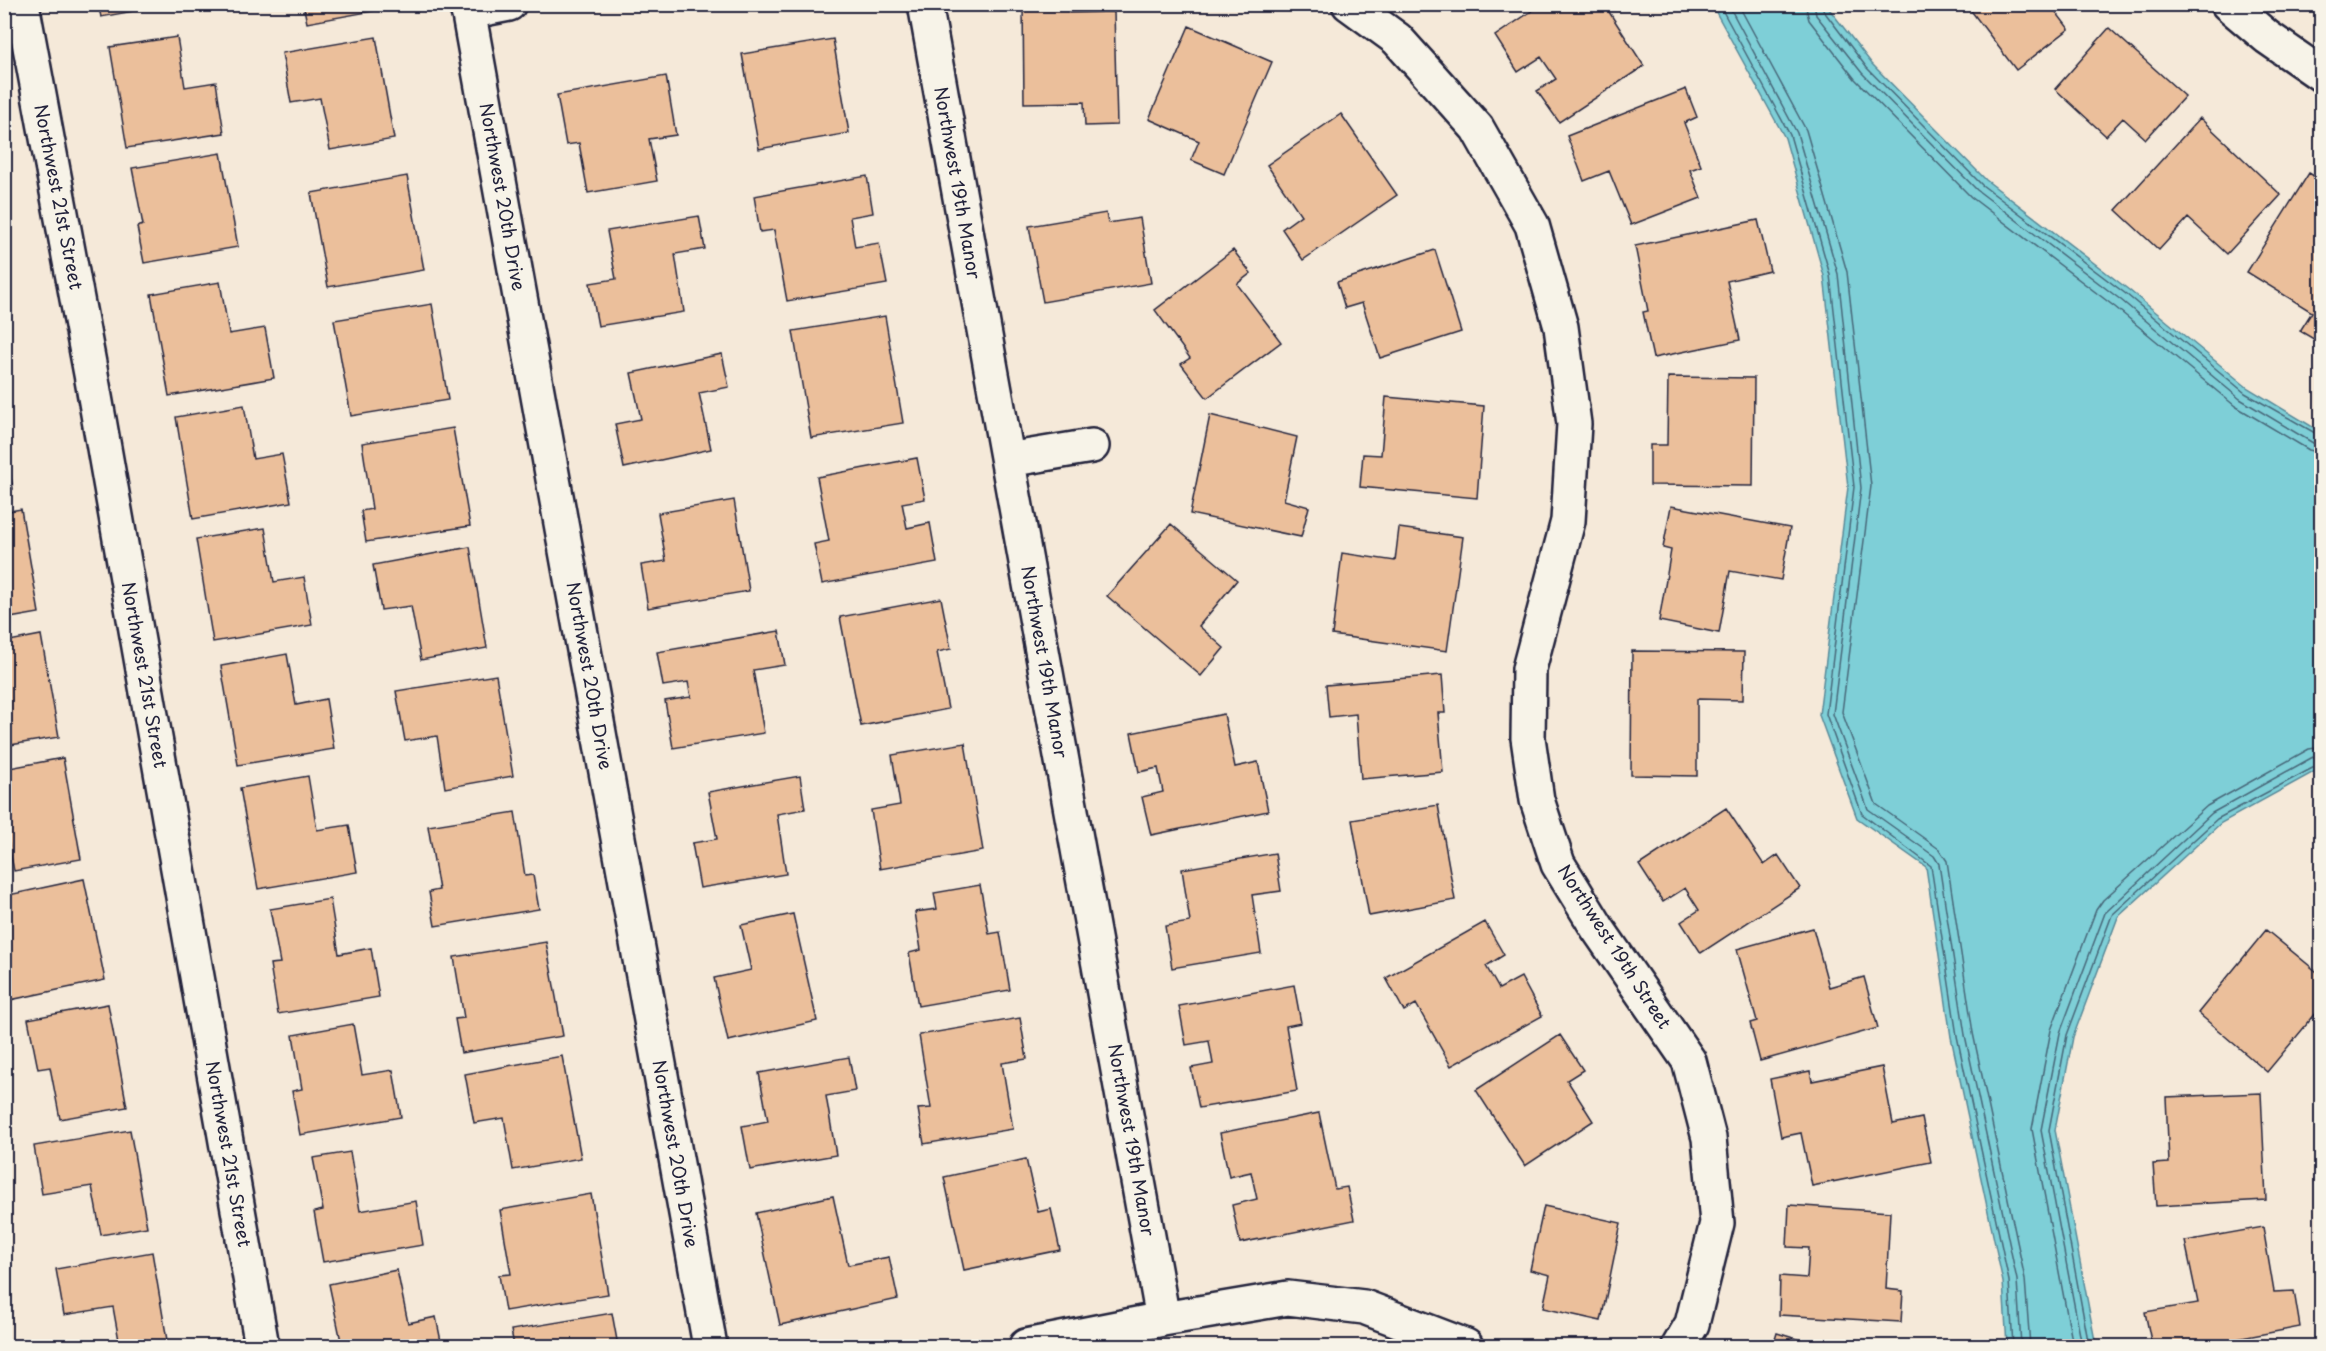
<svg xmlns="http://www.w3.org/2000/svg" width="2326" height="1351" viewBox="0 0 2326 1351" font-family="'Playpen Sans',sans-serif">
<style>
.water{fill:#7ecfd7;stroke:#598a99;stroke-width:1.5}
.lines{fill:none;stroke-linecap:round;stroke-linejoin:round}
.shore{stroke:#476779;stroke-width:1.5}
.building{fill:#ebbf9b;stroke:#22223b;stroke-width:1.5}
.street-casing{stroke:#22223b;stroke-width:38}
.street{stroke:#f7f3e8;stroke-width:33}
.labels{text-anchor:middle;stroke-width:5;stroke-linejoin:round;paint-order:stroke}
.street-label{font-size:18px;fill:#22223b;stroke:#f7f3e8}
</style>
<rect width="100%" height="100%" fill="#f5e9d9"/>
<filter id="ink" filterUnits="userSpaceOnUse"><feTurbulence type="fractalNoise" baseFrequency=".0167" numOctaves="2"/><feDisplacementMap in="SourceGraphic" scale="12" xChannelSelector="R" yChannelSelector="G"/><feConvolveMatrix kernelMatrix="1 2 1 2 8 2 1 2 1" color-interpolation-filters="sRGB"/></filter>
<g filter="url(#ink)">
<path class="water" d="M1712,5H1826L1872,64L1986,180L2129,290L2248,388L2321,432V768L2221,823L2118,917L2073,1037L2055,1130L2096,1346H2007L2003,1282L1951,1037L1926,867L1857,818L1819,715L1848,487L1824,276L1785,138Z"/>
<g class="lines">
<path class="shore" d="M1719,4L1790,135L1830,275L1854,487L1826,714L1862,814L1931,866L1957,1036L2009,1281L2013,1346
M1728,4L1797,133L1838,274L1861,488L1833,714L1868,809L1934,856L1939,864L1965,1035L2017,1280L2021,1346
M1738,4L1806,130L1847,272L1871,486L1842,712L1876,804L1939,849L1947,861L1973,1033L2025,1279L2030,1346
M1805,4L1809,20L1855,79L1971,197L2115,307L2235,406L2309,450L2322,453
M1814,4L1816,15L1862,73L1977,190L2121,300L2240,399L2313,443L2322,444
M1821,4L1823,10L1867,68L1982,185L2126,294L2245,393L2322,437
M2073,1346L2032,1129L2051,1030L2096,910L2103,900L2207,806L2309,749L2322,747
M2082,1346L2041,1130L2060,1033L2105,913L2212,813L2313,757L2322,756
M2089,1346L2049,1130L2067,1035L2112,915L2217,819L2322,763"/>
</g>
<path class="building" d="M98,4H172L101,17Z
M303,4H372L373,11L307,23Z
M1023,4H1069V13L1114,12L1117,125L1085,126L1084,102L1024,103Z
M1542,4H1604L1644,66L1559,122L1537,91L1556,79L1541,57L1518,72L1495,36Z
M1966,4H2050L2069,29L2016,70Z
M1189,26L1272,62L1224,174L1191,160L1199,141L1149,119Z
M2109,28L2185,96L2146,139L2123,118L2106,136L2055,89Z
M177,37L185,87L216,82L224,133L127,148L110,47Z
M376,37L394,139L330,150L320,98L291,103L282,53Z
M833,39L849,133L759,149L742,54Z
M666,76L676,135L649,139L657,181L588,193L579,143L566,145L557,95Z
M1686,89L1697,117L1684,123L1701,166L1690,170L1701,198L1631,225L1609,171L1584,181L1567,136Z
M1341,114L1397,195L1303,260L1282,229L1301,215L1267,165Z
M2200,118L2281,195L2227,254L2188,218L2159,250L2116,210Z
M221,153L238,247L144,263L137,227L143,225L132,168Z
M2309,173L2322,181V344L2300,331L2312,312L2247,272Z
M407,176L424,270L328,287L311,193Z
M867,176L873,213L850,217L855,247L879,243L887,284L787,301L774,230L760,232L754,196Z
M1106,213L1108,223L1140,218L1151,283L1043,302L1029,226Z
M699,216L705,249L675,254L684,312L598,326L590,283L616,279L607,231Z
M1758,220L1770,271L1727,281L1740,340L1653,358L1643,312L1648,311L1635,246Z
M1233,250L1251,273L1237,284L1281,342L1207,398L1181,364L1190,358L1155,310Z
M1435,250L1461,332L1380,358L1362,303L1345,308L1337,282Z
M220,282L229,334L265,328L274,378L169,396L151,294Z
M432,304L448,400L351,416L334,320Z
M885,316L903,423L811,438L793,331Z
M722,354L729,387L699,393L711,449L624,468L615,424L641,419L631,373Z
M1668,377L1754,378L1753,486L1650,485V445H1667Z
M1386,397L1484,406L1477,498L1360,487L1363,454L1381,455Z
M244,405L253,459L282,454L291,502L193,519L176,417Z
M1210,415L1297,437L1284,500L1309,507L1301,537L1190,514Z
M453,428L470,526L366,542L361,511L372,509L362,443Z
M4,437L13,489L4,490Z
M917,458L925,499L902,503L907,528L930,523L937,563L822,584L814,544L829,541L817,477Z
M734,500L749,591L648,608L641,565L666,561L658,513Z
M1671,506L1790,528L1781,580L1730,571L1719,633L1659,621L1671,550L1663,548Z
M21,509L39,613L4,619V512Z
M1171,524L1237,580L1199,626L1224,648L1201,676L1107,596Z
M265,528L274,582L304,577L312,625L213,642L196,539Z
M1399,528L1463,537L1447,651L1332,635L1342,553L1395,561Z
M470,547L487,648L421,660L411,606L381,610L373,565Z
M941,598L951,649L937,652L948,709L861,726L840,617Z
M779,631L785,665L753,670L764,733L673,748L665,701L691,697L688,682L663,686L657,652Z
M41,635L59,737L4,746V642Z
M1632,651L1744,652L1743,700L1697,699V776L1631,775Z
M287,654L296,705L326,699L334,749L238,765L221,666Z
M496,675L513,776L445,788L437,736L405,741L396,691Z
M1442,675L1445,713H1438L1443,772L1361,779L1356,714L1329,717L1326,685Z
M1224,714L1235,767L1258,762L1268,811L1151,835L1142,797L1163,792L1158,768L1139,772L1131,733Z
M965,743L983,851L880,869L871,810L900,805L892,755Z
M63,758L81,859L14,871L4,822V769Z
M308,776L317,830L349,825L357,872L258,889L240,788Z
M800,776L805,809L777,814L786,874L700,888L692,843L717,839L708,792Z
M1438,805L1455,900L1369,916L1352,820Z
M1726,808L1764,865L1778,855L1800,888L1701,953L1681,922L1699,910L1685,888L1663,902L1639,865Z
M515,812L525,876L533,875L539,909L435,926L429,892L439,890L428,826Z
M1275,853L1281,891L1252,895L1261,953L1172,968L1165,926L1190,922L1182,869Z
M84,879L105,980L10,1000L4,972V896Z
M980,885L989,934L1000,932L1010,990L918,1006L909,953L921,950L915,912L937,909L934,893Z
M2322,889V905L2315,892Z
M330,899L339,954L371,948L379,997L278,1014L270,964L280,963L270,909Z
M793,914L817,1021L728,1041L714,978L751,970L741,925Z
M1485,922L1504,955L1486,966L1499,989L1521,977L1542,1016L1451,1066L1416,1004L1404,1011L1386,978Z
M1813,928L1829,987L1864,977L1878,1028L1760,1061L1750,1023L1757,1021L1737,949Z
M2266,930L2322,976V1006L2267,1072L2198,1013Z
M546,942L563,1036L461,1053L455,1019L464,1018L454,957Z
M1294,985L1301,1023L1286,1026L1297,1091L1199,1108L1191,1068L1213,1064L1209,1041L1186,1045L1179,1006Z
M108,1004L127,1107L60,1119L50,1067L38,1069L28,1019Z
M1020,1018L1027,1059L1002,1063L1013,1129L924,1144L918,1109L931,1108L919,1035Z
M353,1024L362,1075L393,1070L401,1117L300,1135L292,1091L302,1089L293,1035Z
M1560,1035L1583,1070L1567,1080L1593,1121L1525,1166L1476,1090Z
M562,1056L581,1158L513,1170L504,1118L474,1123L465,1074Z
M849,1057L855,1091L826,1096L836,1155L750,1170L742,1126L768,1121L759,1073Z
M1882,1067L1893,1124L1922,1118L1931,1162L1812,1186L1801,1133L1781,1137L1770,1079L1810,1071L1812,1081Z
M2261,1093L2266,1200L2156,1206L2153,1164L2169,1163L2166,1097Z
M1319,1113L1335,1189L1347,1187L1354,1220L1240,1243L1232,1205L1257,1199L1251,1172L1229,1177L1220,1133Z
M130,1130L147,1227L101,1235L92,1186L42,1194L34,1146Z
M350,1152L360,1211L416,1201L423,1245L323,1262L314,1212L323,1210L313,1158Z
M1026,1159L1038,1212L1051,1209L1060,1250L964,1270L944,1177Z
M591,1194L608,1294L505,1311L499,1275L511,1274L500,1210Z
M833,1196L848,1265L889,1257L898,1299L780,1325L756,1213Z
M1789,1205L1890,1212L1886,1289L1903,1291L1901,1322L1779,1315L1780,1276L1807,1278L1809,1248L1787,1247Z
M1544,1206L1621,1223L1601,1321L1543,1308L1550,1275L1530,1270Z
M2263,1227L2274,1292L2294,1291L2300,1327L2199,1346H2152L2145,1312L2198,1303L2185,1241Z
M152,1252L168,1346H120L113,1307L64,1315L56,1269Z
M397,1270L408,1323L436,1317L442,1346H342L329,1284Z
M612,1313L618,1346H514L511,1330Z
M1777,1333L1820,1346H1773Z"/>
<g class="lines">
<defs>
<path id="street" d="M22,4L91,374L262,1346
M467,4L710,1346
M925,4L1163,1319
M1349,4L1397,39L1477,128L1532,225L1561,327L1574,424L1568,521L1529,669L1528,738L1537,800L1558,864L1598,929L1689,1061L1709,1138L1717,1223L1692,1324L1679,1346
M2228,4L2267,37L2322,75
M468,12L509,4
M1008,460L1092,446
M1026,1346L1163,1319L1288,1298L1364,1307L1466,1346"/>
</defs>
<use href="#street" class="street-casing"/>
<use href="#street" class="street"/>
</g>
</g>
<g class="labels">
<g class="street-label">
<text transform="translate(957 183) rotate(80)" y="6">Northwest 19th Manor</text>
<text transform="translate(58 197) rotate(79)" y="6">Northwest 21st Street</text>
<text transform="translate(502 197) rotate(80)" y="6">Northwest 20th Drive</text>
<text transform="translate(1044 662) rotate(80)" y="6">Northwest 19th Manor</text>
<text transform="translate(144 675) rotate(80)" y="6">Northwest 21st Street</text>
<text transform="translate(589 676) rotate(80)" y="6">Northwest 20th Drive</text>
<text transform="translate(1614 947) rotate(57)" y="6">Northwest 19th Street</text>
<text transform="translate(1131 1140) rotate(80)" y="6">Northwest 19th Manor</text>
<text transform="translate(228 1154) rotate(80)" y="6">Northwest 21st Street</text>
<text transform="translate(675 1154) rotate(80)" y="6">Northwest 20th Drive</text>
</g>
</g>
<rect width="2326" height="1351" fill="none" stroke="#f7f3e8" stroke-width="24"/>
<rect x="12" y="12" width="2302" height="1327" fill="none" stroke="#22223b" stroke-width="2" filter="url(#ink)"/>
</svg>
